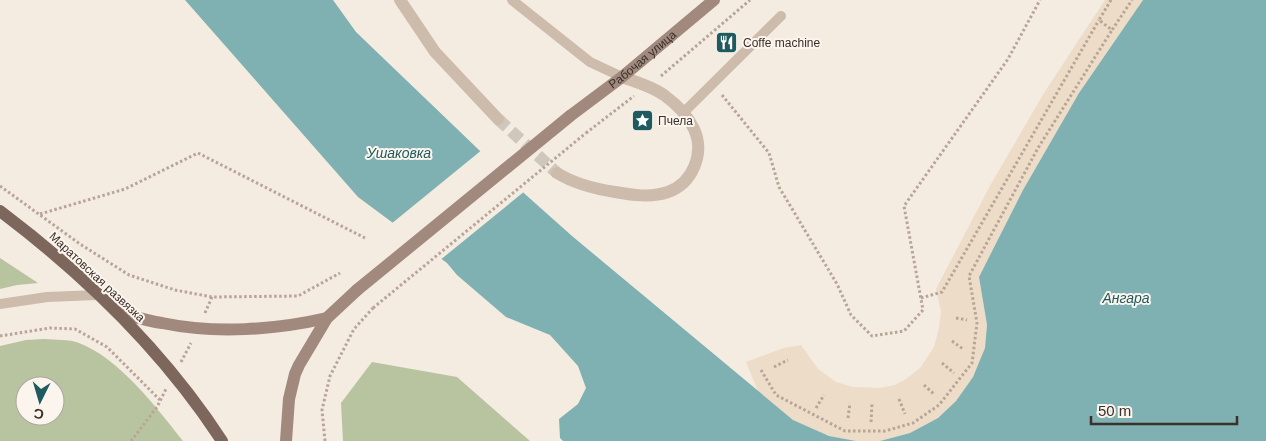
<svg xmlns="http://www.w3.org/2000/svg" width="1266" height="441" viewBox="0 0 1266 441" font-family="Arial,sans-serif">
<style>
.green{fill:#b8c4a0;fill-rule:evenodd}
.plaza{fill:#ecdcc8}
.water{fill:#7fb0b2}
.pier{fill:#f4ebe1}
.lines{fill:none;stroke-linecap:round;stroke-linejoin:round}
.street-tunnel{stroke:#cfc6bd;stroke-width:12;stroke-dasharray:12 6;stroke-linecap:butt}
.path{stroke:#b9a596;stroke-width:3;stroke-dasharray:2.5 2.5;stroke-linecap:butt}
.lane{stroke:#cdbbac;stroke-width:10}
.street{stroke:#cdbbac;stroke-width:12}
.secondary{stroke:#a18a7d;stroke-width:12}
.primary{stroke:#7d675c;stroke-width:12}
.path-bridge{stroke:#b9a596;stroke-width:3;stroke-dasharray:2.5 2.5;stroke-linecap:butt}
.secondary-bridge{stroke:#a18a7d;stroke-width:12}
.labels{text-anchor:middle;stroke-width:4;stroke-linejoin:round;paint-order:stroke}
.poi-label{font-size:12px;fill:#3b302b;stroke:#fbf5ee;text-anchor:start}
.street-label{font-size:12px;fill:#3b302b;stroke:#fbf5ee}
.water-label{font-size:14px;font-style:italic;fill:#1f5a5e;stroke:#fbf5ee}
</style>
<rect width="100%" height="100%" fill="#f4ebe1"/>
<path class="green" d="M0,258L38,283L17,285L0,289Z
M44,339C55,340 69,339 79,343C119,358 157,408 183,441H0V346L26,340ZM25,386H55V416H25Z
M372,362L457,377L530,441H343L341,403Z"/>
<path class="plaza" d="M1105,0H1143L1079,93L1023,190L979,277L987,325L985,348L973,377L956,401L938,418L910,433L880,441H856L829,436L793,420L758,391L746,362L784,348L801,345L818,369L836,382L853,387L880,388L895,385L906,379L921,367L934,347L939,328L941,311L936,289L991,184L1044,93Z"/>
<path class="water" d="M185,0H333L356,32L526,195L572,236L793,420L829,436L856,441H563L560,438L559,419L578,404L586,388L578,366L550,335L506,317L457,275L447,263L358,197Z
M1143,0H1266V441H865H880L910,433L938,418L956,401L973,377L985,348L987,325L979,277L1023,190L1079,93Z"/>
<path class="pier" d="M483,149L525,191L439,261L391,224Z"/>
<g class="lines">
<path class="street-tunnel" d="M498,119L557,173"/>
<path class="path" d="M1111,0L1099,20L1112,30L1132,0
M661,76L750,0
M722,95L769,153L779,187L837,284L851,315L872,336L904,331L923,310L904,206L1008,59L1040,0
M586,133L634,96
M0,186L80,244L129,275L175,290L212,297L298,296L340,273
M40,214L125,189L198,153L365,238
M921,298L942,292L1099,20
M205,313L212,297
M956,318L967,320
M0,336L50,328L75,329L107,347L160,400
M952,341L963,349
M181,362L191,343
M942,363L954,373
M774,367L788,360
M761,370L776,395L845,431H885L913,423L939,405L972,363L977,323L969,276L1038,148L1112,30
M924,385L935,395
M899,399L905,414
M816,408L824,395
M848,418L850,403
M871,422L872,404
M131,441L157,407L166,389
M325,441L322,410L330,376L354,329L373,308"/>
<path class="lane" d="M512,0L590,62L622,77
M683,113L781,16
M0,304L47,297L97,295"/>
<path class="street" d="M400,0L435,52L498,119
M557,173C575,184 595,189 615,192C632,195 651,198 668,192C693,183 705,153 694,129C688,116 675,103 664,95C651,86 636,82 622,77"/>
<g class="secondary">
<path id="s1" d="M570,116L622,77L714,0"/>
<path d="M117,312C132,316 147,321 162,323C215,334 275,330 327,318"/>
<path d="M286,441L289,399L295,374L299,365L327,318L357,290"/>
</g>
<path class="primary" d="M0,211C85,275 164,352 222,441"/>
<path class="path-bridge" d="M373,308L586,133"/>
<path class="secondary-bridge" d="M357,290L570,116"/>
</g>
<defs>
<symbol id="restaurant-square" viewBox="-11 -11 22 22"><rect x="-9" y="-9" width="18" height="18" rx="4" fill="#1f5a5e" stroke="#fbf5ee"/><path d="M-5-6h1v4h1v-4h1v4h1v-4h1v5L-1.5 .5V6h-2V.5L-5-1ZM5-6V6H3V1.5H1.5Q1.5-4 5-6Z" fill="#fff"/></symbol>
<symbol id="sight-square" viewBox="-11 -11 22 22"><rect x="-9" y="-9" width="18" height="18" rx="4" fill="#1f5a5e" stroke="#fbf5ee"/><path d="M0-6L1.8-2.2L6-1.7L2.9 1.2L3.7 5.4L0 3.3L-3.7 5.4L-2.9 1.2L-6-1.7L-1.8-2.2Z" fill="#fff"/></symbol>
</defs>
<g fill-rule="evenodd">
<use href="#restaurant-square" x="714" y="30" width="25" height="25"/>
<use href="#sight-square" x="630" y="108" width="25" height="25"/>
</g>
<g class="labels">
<g class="poi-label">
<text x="743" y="47">Coffe machine</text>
<text x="658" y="125">Пчела</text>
</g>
<g class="street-label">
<text dy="4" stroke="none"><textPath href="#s1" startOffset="92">Рабочая улица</textPath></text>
<text transform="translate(97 277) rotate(43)" y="4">Маратовская развязка</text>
</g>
<g class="water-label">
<text x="399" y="158">Ушаковка</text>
<text x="1126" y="303">Ангара</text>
</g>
</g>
<g transform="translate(40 401) rotate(185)"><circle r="24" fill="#fbf5ee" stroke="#aea6a0"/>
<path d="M0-4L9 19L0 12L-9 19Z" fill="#1f5a5e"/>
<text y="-8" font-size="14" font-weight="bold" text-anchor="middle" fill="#3b302b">С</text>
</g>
<path d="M1091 416v8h146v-8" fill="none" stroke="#3b302b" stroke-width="2.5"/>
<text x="1098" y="416" font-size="15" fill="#3b302b" stroke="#fbf5ee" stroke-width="4" paint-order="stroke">50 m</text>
</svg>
